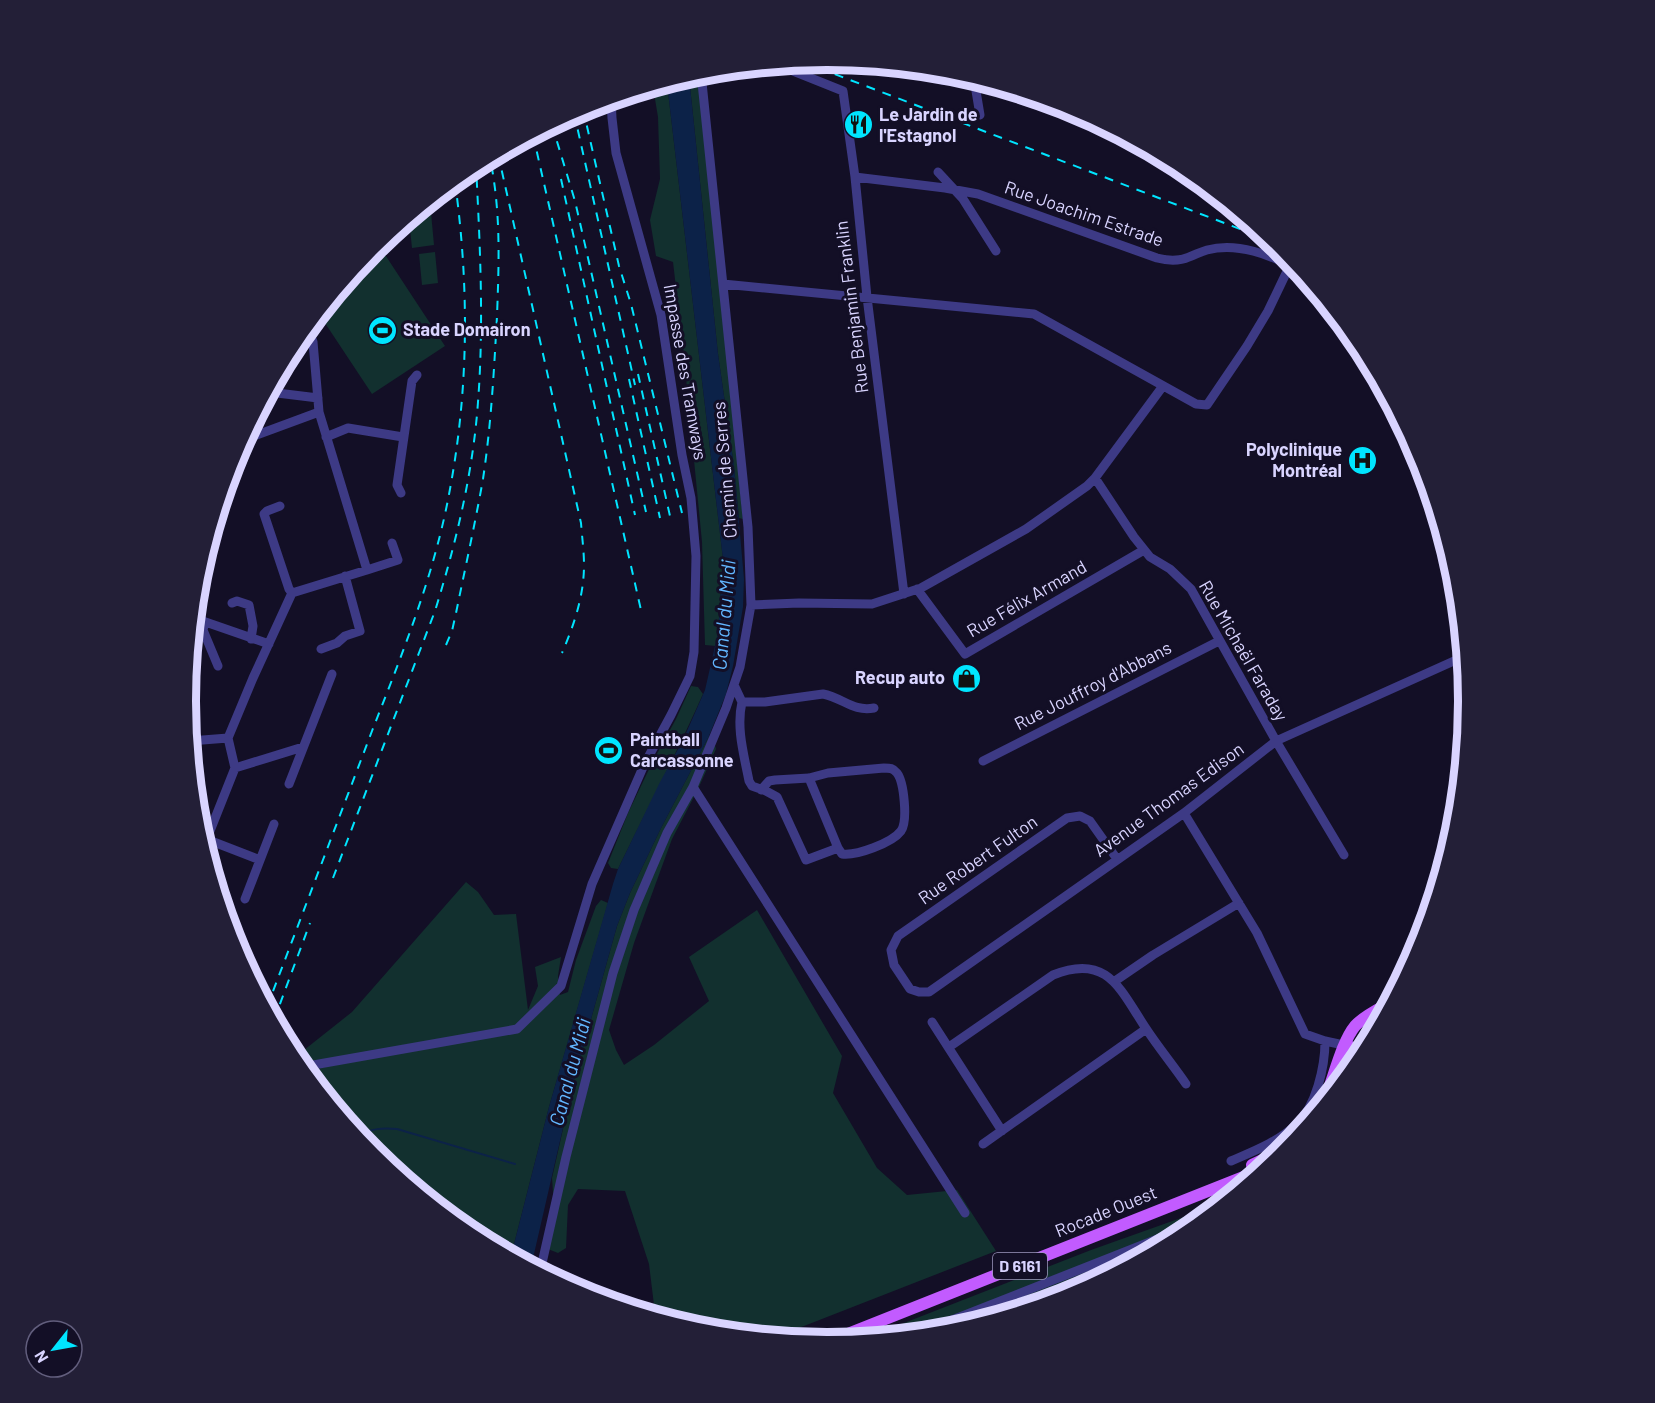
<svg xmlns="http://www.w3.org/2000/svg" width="1655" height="1403" viewBox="0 0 1655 1403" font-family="Barlow,sans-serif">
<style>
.green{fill:#12302f}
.water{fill:#0c2248}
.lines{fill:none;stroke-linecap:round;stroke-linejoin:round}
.stream{stroke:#0c2248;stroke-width:2}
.minor{stroke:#3d3a85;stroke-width:9}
.major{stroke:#c25bff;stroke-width:12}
.rail{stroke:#00e5ff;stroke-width:2;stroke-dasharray:9 8;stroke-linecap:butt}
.labels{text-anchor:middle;stroke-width:6;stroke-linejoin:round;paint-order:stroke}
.shield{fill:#130f26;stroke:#9e99be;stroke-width:1.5}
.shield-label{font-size:16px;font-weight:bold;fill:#d9d4ff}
.poi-label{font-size:18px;font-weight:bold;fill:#d9d4ff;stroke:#130f26;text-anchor:start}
.street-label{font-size:18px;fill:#d9d4ff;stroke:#130f26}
.water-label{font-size:20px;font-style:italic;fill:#62b6ff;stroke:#130f26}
.rim{fill:none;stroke:#d9d4ff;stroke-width:8}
</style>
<rect width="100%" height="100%" fill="#130f26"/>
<path class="green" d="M699,73L743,519L739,518L734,466L718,354L689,77Z
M667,83L723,559L718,633L716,646L705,645L702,542L683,347L673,262L656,256L650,220L660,179L658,117L653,87Z
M430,202L434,245L412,248L409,219Z
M378,244L445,346L372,394L319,314Z
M435,252L438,283L422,285L419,254Z
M691,686L698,687L703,694C677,753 646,811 618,869L611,868L608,863L628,813L653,761L676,719Z
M709,736L714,742L716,749L698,789L672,839L634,943L609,1030L616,1050L624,1065L654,1045L709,1001L689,957L757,910L842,1056L833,1093L877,1168L907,1195L957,1190L996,1251L804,1326L770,1337L702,1331L641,1312L654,1305L649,1264L625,1191L578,1189L568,1205L566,1248L558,1253L543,1247L554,1206L552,1178L574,1080L617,926L630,893L660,830Z
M466,882L478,892L494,915L516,914L528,1010L538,986L535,967L561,957L558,976L560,995L568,992L576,960L596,906L601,900L608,903L549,1107L511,1256L471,1235L374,1155L294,1058L352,1012Z
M1223,1203L1184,1235L1073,1294L952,1331L863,1339L1091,1250Z"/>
<path class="water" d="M689,77L718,354L734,466L744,579L743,607L733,666L726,694L709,736L660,830L630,893L617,926L574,1080L531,1267L511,1256L549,1107L613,884L618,869L659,784L683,740L705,690L718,633L723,559L667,83Z"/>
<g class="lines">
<path class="stream" d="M358,1136C371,1128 383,1128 397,1129L515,1164"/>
<path class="minor" d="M773,65L793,71L843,91L855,177L867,297L904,594
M925,70L943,80L965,76
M974,79L980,115
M1022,93L1100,123
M938,172L963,199L996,251
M855,177L945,188L978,194L1157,258C1168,261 1178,262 1189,257C1195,255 1200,252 1207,250C1238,242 1270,255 1298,269
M723,284L1034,314L1196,404L1207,405L1247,346L1268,311L1290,265
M269,392L318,398
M326,437L348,428L403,437
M243,440L319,412
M1095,478L1134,537L1150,557L1170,569L1191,589L1276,741L1344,855
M401,493L397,485L412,381L417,375
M280,506L267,511L264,514L289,589L292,593
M367,570L398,560L392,543
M917,589L965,654L1144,550
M232,603L237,601L249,605L253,626L251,639
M751,605L799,603L872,604L921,588L1026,529L1087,486L1095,478L1163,386
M194,618L269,644
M205,622L203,630L218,666
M321,649L337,643L345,636L360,631L345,576
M734,685L742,702H765L823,694C843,698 853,712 874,708
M742,702C736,728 744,755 749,781L752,786L766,791L777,797L806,860L838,848L809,778
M190,741L228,738
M983,761L1219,641
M235,768L303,747
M289,784L332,674
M693,787L965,1213
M761,790L769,781L775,780L809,778L828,773L884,768C890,768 893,768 897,773C904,782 908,821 901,831C892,843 856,856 842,854L838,848
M1184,813L1257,933L1305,1034L1325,1041L1339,1044L1343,1049
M206,839L260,860
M204,846L235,768L228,738L253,678L292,593L367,570L319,412L313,342L308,328
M1117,859L1090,821L1080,816L1067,818L898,936L891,950L894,965L910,989L919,992H929L1184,813L1276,741L1465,656
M245,899L274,824
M231,935L235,929
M1115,981L1153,955L1239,903
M932,1022L1002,1131
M949,1047L1053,975C1107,953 1120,989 1145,1027C1158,1047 1173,1065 1186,1084
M302,1067L517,1029L561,986L592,884L644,765L671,715L690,676L694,652L696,556L691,498L682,455L661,315L616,153L612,118L611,100
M983,1144L1146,1029
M1231,1161C1254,1151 1278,1142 1297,1124C1316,1106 1325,1067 1325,1041
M540,1272L566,1157L613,973L634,910L667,833L693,787L726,708L740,667L751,605L748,527L701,73
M914,1335L1198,1223"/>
<path class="major" d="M1349,1072L1347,1062L1351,1047
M1323,1104C1333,1082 1341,1043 1355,1026C1364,1016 1379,1009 1390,1003
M1252,1165L1269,1157L1291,1143
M825,1343L1266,1168"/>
<path class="rail" d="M803,62L1274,242
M583,109L619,266L631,304L682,513
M574,113L635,385
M552,125L575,201L646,512
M533,135L641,610
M498,154L581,523C582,537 584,551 584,565C584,596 574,625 562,653
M561,179L635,515
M638,374L670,516
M629,379L660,518
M446,645L452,631L456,613C465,569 475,524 483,479C491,426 494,371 497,316C499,261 501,212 490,158
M333,878L435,611C456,543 473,473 478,402C484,324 480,244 476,166
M267,1007C302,915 337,823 372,731C403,652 435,573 450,489C469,387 469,284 455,182
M274,1020L310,923"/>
</g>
<defs>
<symbol id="restaurant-disc" viewBox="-11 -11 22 22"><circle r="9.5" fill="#00e5ff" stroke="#130f26"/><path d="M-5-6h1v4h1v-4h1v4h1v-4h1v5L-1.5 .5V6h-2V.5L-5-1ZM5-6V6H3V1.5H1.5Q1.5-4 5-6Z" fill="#111"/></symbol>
<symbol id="stadium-disc" viewBox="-11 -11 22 22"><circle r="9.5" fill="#00e5ff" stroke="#130f26"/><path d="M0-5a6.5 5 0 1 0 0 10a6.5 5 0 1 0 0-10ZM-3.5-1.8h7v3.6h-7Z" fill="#111"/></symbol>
<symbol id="hospital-disc" viewBox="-11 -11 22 22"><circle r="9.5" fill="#00e5ff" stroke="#130f26"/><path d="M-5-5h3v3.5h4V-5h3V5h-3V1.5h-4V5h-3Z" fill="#111"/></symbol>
<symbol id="shop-disc" viewBox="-11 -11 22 22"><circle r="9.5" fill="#00e5ff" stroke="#130f26"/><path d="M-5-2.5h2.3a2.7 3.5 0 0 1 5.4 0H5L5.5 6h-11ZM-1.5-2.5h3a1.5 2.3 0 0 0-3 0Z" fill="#111"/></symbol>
</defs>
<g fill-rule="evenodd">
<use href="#restaurant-disc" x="842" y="108" width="33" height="33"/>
<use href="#stadium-disc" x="366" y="314" width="33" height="33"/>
<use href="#hospital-disc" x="1346" y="444" width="33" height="33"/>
<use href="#shop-disc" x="950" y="662" width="33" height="33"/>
<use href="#stadium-disc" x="592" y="734" width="33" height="33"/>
</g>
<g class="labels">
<rect class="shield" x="993" y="1253" width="54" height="26" rx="4.5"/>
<g class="shield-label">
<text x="1020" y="1272">D 6161</text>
</g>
<g class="poi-label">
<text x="879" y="121">Le Jardin de<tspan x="879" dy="21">l'Estagnol</tspan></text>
<text x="403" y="336">Stade Domairon</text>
<text x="1342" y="456" text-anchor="end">Polyclinique<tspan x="1342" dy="21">Montréal</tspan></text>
<text x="945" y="684" text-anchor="end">Recup auto</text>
<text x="630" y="746">Paintball<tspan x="630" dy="21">Carcassonne</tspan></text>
</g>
<g class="street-label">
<text transform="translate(1084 214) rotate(19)" y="6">Rue Joachim Estrade</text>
<text transform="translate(852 307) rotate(-97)" y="6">Rue Benjamin Franklin</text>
<text transform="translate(685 372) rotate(80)" y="6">Impasse des Tramways</text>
<text transform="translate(725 470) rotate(-95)" y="6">Chemin de Serres</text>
<text transform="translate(1027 599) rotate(-30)" y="6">Rue Félix Armand</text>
<text transform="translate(1243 651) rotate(60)" y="6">Rue Michaël Faraday</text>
<text transform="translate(1093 686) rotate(-27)" y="6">Rue Jouffroy d'Abbans</text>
<text transform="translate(1169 800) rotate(-36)" y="6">Avenue Thomas Edison</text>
<text transform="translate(978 860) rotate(-35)" y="6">Rue Robert Fulton</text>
<text transform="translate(1106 1212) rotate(-22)" y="6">Rocade Ouest</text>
</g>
<g class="water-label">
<text transform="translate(724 615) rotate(-85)" y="7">Canal du Midi</text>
<text transform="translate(570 1072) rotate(-75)" y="7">Canal du Midi</text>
</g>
</g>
<path d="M0 0H1655V1403H0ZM196 701a631 631 0 1 1 1262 0a631 631 0 1 1-1262 0Z" fill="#231f37" fill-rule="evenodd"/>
<path class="rim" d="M196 701a631 631 0 1 1 1262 0a631 631 0 1 1-1262 0Z"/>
<g transform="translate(54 1349) rotate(239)"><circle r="28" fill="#130f26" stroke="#625e7d" stroke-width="1.5"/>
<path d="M0-4.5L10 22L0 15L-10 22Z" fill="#00e5ff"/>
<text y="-9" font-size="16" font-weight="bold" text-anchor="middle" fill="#d9d4ff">N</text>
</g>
</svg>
